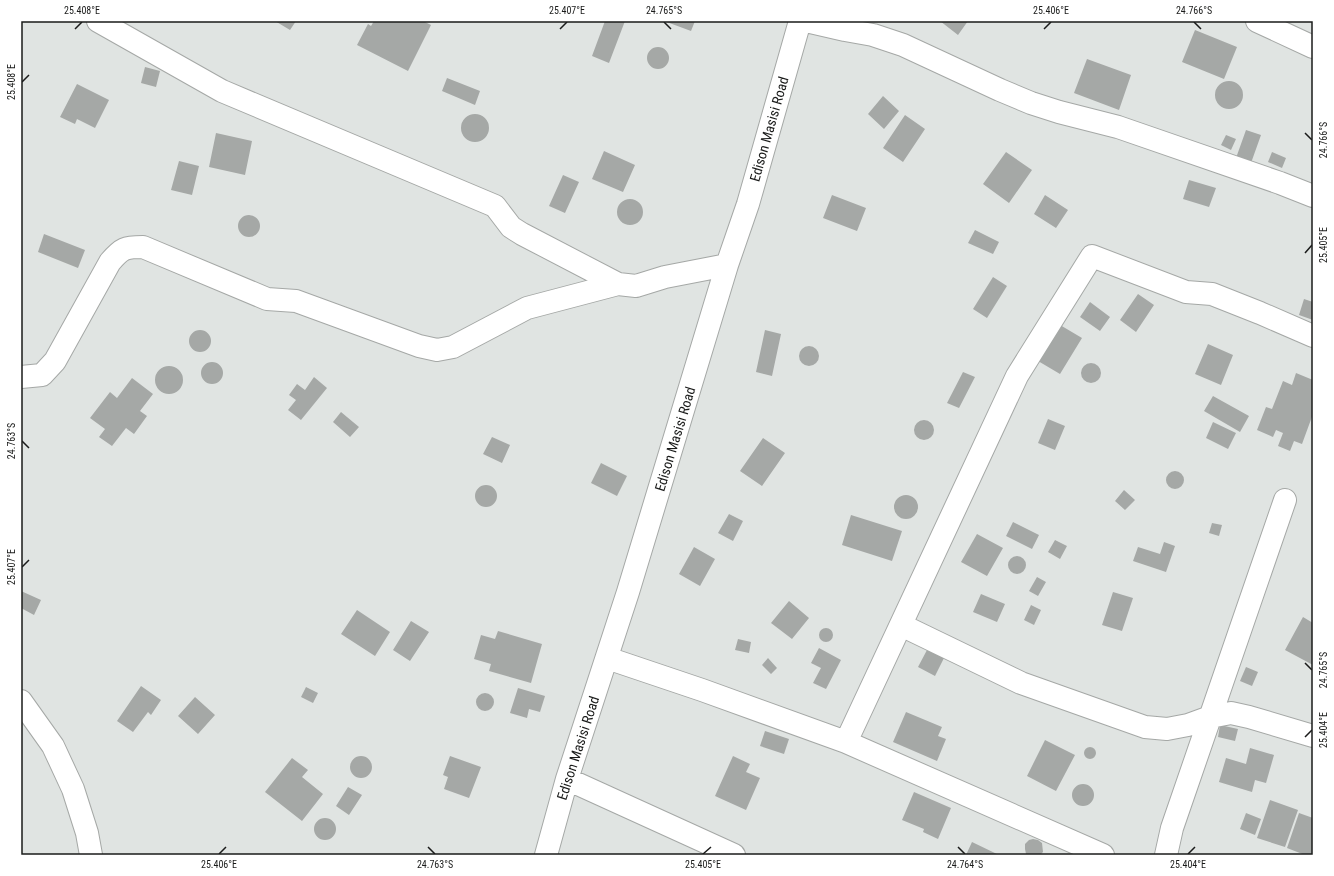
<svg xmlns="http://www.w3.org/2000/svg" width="1334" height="876" viewBox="0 0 1334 876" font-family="'Roboto Condensed',sans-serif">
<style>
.building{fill:#a5a8a6}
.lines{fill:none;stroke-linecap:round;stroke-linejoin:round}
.minor-casing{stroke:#a5a8a6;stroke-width:24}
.minor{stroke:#fff;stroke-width:22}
.ticks{fill:none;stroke:#1a1b1a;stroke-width:1.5}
.labels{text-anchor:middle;stroke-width:3.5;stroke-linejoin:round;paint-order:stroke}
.street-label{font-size:14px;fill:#1a1b1a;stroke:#fff}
.neatline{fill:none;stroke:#1a1b1a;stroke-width:1.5}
.ticks-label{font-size:10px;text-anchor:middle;fill:#1a1b1a}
</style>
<rect width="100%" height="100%" fill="#e0e4e2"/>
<path class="building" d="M275,21H296L290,30Z
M374,21H423L431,25L408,71L357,45L368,24L371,26Z
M605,21H625L609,63L592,56Z
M664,21H695L691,31Z
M940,21H968L958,35Z
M1195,30L1237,47L1224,79L1182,62Z
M647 58a11 11 0 1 1 22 0a11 11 0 1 1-22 0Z
M1087,59L1131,75L1119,110L1074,93Z
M145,67L160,71L156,87L141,83Z
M447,78L480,91L475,105L442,91Z
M1215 95a14 14 0 1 1 28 0a14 14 0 1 1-28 0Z
M77,84L109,100L95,128L77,119L75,124L60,117Z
M883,96L899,111L884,129L868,114Z
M461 128a14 14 0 1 1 28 0a14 14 0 1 1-28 0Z
M905,115L925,129L903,162L883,148Z
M1246,130L1261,135L1251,163L1236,158Z
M216,133L252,141L245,175L209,167Z
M1226,135L1236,139L1231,150L1221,145Z
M604,151L635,165L623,192L592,179Z
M1006,152L1032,170L1009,203L983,184Z
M1272,152L1286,158L1282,168L1268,162Z
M179,161L199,166L192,195L171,190Z
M563,175L579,182L565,213L549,206Z
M1189,180L1216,188L1209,207L1183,199Z
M832,195L866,208L857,231L823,218Z
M1045,195L1068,210L1056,228L1034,214Z
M617 212a13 13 0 1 1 26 0a13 13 0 1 1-26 0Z
M238 226a11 11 0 1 1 22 0a11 11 0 1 1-22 0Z
M975,230L999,242L993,254L968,243Z
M44,234L85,250L78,268L38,252Z
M993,277L1007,286L987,318L973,309Z
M1138,294L1154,305L1136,332L1120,320Z
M1304,299L1313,302V320L1299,315Z
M1090,302L1110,317L1100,331L1080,317Z
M1055,322L1082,338L1060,374L1033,358Z
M765,330L781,334L772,376L756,372Z
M189 341a11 11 0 1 1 22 0a11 11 0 1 1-22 0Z
M1208,344L1233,355L1221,385L1195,374Z
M799 356a10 10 0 1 1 20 0a10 10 0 1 1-20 0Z
M201 373a11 11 0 1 1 22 0a11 11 0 1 1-22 0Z
M1081 373a10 10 0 1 1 20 0a10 10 0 1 1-20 0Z
M155 380a14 14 0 1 1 28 0a14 14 0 1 1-28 0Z
M963,372L975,377L959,408L947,403Z
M1296,373L1313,380V414L1302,444L1294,441L1290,451L1278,446L1283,433L1276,430L1273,437L1257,430L1266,407L1272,409L1283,381L1292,385Z
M314,377L327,388L301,420L288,410L296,400L289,395L297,384L305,390Z
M132,378L153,394L140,411L147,416L134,434L126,428L112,446L99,437L105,429L90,418L110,392L117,398Z
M1213,396L1249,416L1240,432L1204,411Z
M341,412L359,427L350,437L333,422Z
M1048,419L1065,426L1055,450L1038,443Z
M914 430a10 10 0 1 1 20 0a10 10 0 1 1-20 0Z
M1213,422L1236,433L1228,449L1206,438Z
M492,437L510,445L502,463L483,454Z
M763,438L785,453L762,486L740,471Z
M601,463L627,476L617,496L591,483Z
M1166 480a9 9 0 1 1 18 0a9 9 0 1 1-18 0Z
M475 496a11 11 0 1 1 22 0a11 11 0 1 1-22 0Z
M1124,490L1135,500L1125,510L1115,501Z
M894 507a12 12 0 1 1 24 0a12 12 0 1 1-24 0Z
M729,514L743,521L733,541L718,533Z
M851,515L902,531L892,561L842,545Z
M1013,522L1039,535L1032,549L1006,536Z
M1212,523L1222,525L1219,536L1209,533Z
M977,534L1003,548L987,576L961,562Z
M1055,540L1067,546L1060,559L1048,552Z
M1164,542L1175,546L1166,572L1133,561L1138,547L1160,554Z
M694,547L715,559L700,586L679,574Z
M1008 565a9 9 0 1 1 18 0a9 9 0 1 1-18 0Z
M1037,577L1046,582L1038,596L1029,591Z
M21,591L41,600L34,615L21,608Z
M1113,592L1133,598L1122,631L1102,625Z
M981,594L1005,604L997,622L973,612Z
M789,601L809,618L792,639L771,623Z
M1031,605L1041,610L1034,625L1024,620Z
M357,610L390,632L375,656L341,634Z
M1303,617L1313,623V665L1285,650Z
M411,621L429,632L410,661L393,650Z
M819 635a7 7 0 1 1 14 0a7 7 0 1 1-14 0Z
M498,631L542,644L531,683L489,671L491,664L474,659L481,635L495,639Z
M738,639L751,642L749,653L735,650Z
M819,648L841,660L826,689L813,683L821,668L811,663Z
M927,650L944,658L935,676L918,667Z
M768,658L777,668L771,674L762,665Z
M1246,667L1258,672L1252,686L1240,681Z
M141,686L161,700L151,715L148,712L133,732L117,721Z
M306,687L318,693L313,703L301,697Z
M518,688L545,696L540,712L529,709L527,718L510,713Z
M476 702a9 9 0 1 1 18 0a9 9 0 1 1-18 0Z
M195,697L215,715L198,734L178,716Z
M906,712L942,727L938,736L946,739L937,761L893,742Z
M1220,725L1238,729L1235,741L1218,737Z
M765,731L789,739L784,754L760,746Z
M1045,740L1075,755L1056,791L1027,776Z
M1084 753a6 6 0 1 1 12 0a6 6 0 1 1-12 0Z
M1250,748L1274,755L1266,783L1255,780L1252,792L1219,782L1226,758L1246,764Z
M350 767a11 11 0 1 1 22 0a11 11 0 1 1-22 0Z
M450,756L481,767L469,798L444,789L448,777L443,775Z
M733,756L750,764L746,772L760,778L746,810L715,796Z
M292,758L308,770L302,777L323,794L302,821L265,792Z
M1072 795a11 11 0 1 1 22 0a11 11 0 1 1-22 0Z
M348,787L362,795L349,815L336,806Z
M914,792L951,808L938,839L923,832L924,829L902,820Z
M1270,800L1298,810L1285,847L1257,838Z
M1246,813L1261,819L1255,835L1240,829Z
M1299,813L1313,818V855H1305L1287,848Z
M314 829a11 11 0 1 1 22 0a11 11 0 1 1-22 0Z
M1033,839L1038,840L1042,843L1043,852L1040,855H1028L1026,854L1025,849V844L1029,840Z
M972,842L999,855H966Z"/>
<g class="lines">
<defs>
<path id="minor" d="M98,21L222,91L495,206L511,227L522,234L618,284L636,286L665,277L727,265
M806,21L845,30L873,35L903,45L1000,90L1031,103L1059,112L1118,127L1280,183L1313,196
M1257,21L1313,47
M21,377L42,375L55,361L110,262C122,248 125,247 143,247L267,299L296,301L419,346L437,350L453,347L527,308L618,284
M901,625L1021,683L1145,727L1167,729L1188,725L1210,717L1231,713L1249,717L1313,736
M607,658L702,690L846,742L1103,855
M21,701L53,746L73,789L87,833L91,855
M846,742L1017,376L1092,256L1186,292L1212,294L1260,313L1313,336
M567,779L734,855
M546,855L567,779L628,592L727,265L748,204L800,21
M1166,855L1172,828L1285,500"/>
</defs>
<use href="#minor" class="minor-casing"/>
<use href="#minor" class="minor"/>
</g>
<path class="ticks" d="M664,22L671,29M1194,22L1201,29M75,29L82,22M560,29L567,22M1044,29L1051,22M22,82L29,75M1305,133L1312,140M1305,253L1312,245M22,441L29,448M22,567L29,560M1305,663L1312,670M1305,737L1312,730M428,847L435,854M958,847L965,854M219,854L226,847M703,854L711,847M1188,854L1195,847"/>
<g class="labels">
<g class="street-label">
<text transform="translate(769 129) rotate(-74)" y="5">Edison Masisi Road</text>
<text transform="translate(675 439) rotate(-73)" y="5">Edison Masisi Road</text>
<text transform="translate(578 748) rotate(-72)" y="5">Edison Masisi Road</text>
</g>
</g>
<rect width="1334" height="876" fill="none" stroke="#ffffff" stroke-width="44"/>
<rect x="22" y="22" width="1290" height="832" class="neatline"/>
<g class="ticks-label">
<text x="82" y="14">25.408°E</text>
<text x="567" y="14">25.407°E</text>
<text x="664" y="14">24.765°S</text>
<text x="1051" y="14">25.406°E</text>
<text x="1194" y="14">24.766°S</text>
<text transform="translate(11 82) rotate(-90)" y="4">25.408°E</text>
<text transform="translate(1323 140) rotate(-90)" y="4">24.766°S</text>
<text transform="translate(1323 245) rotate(-90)" y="4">25.405°E</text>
<text transform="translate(11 441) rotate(-90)" y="4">24.763°S</text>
<text transform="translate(11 567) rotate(-90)" y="4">25.407°E</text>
<text transform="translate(1323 670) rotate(-90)" y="4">24.765°S</text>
<text transform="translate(1323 730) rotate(-90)" y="4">25.404°E</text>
<text x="219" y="868">25.406°E</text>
<text x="435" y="868">24.763°S</text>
<text x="703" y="868">25.405°E</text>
<text x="965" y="868">24.764°S</text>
<text x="1188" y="868">25.404°E</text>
</g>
</svg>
